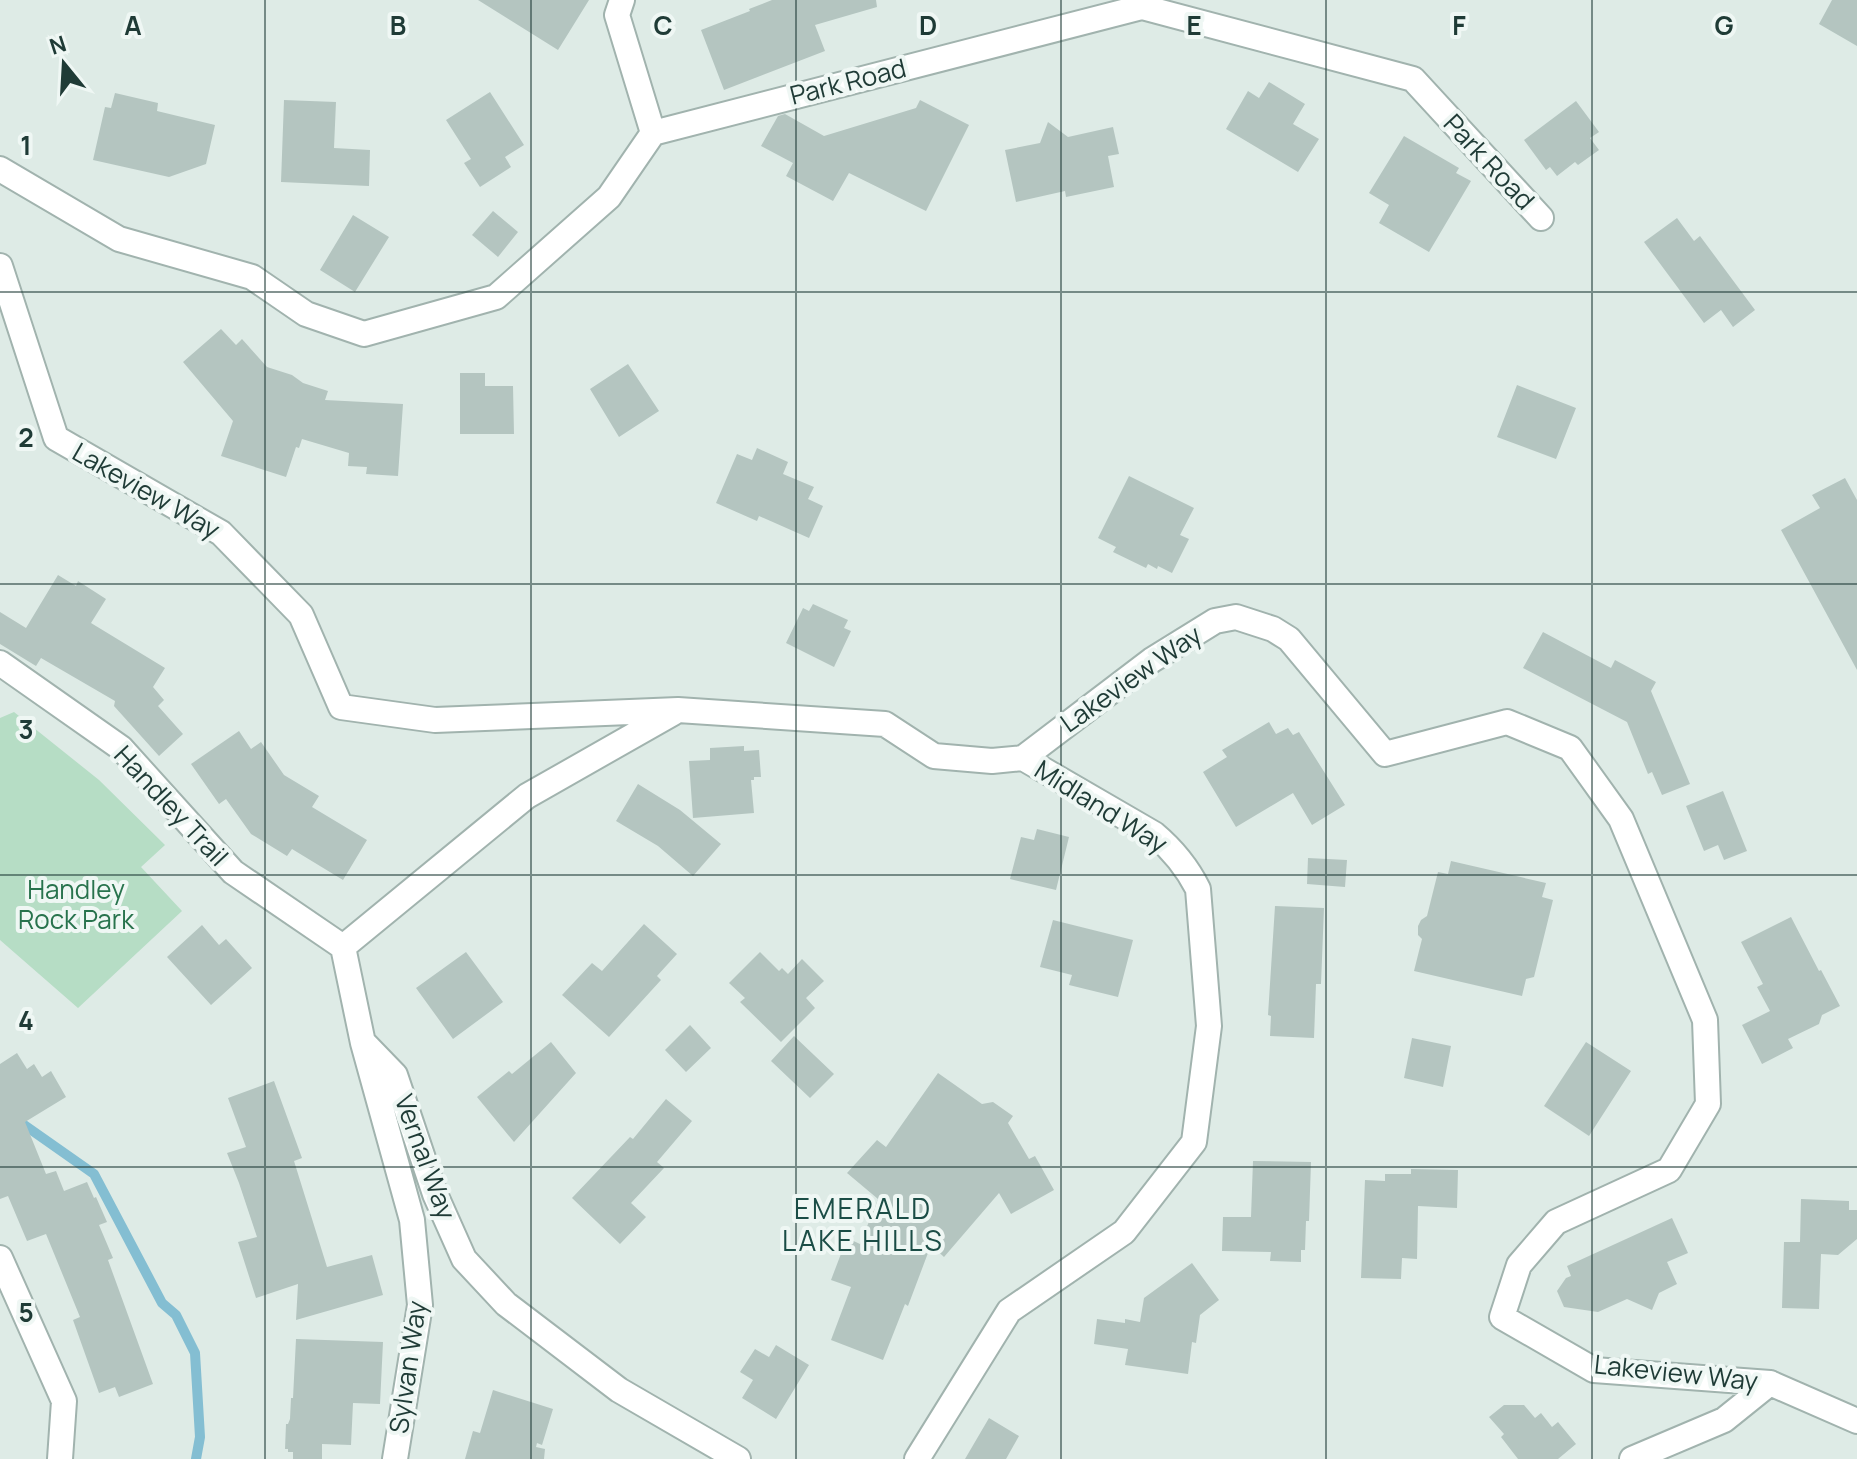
<svg xmlns="http://www.w3.org/2000/svg" width="1857" height="1459" viewBox="0 0 1857 1459" font-family="Manrope,sans-serif">
<style>
.green{fill:#b6ddc5}
.lines{fill:none;stroke-linecap:round;stroke-linejoin:round}
.stream{stroke:#84bed2;stroke-width:10}
.building{fill:#b4c5c0}
.street-casing{stroke:#a1b3ae;stroke-width:28}
.street{stroke:#fff;stroke-width:24}
.grid{fill:none;stroke:#1f3b36;stroke-width:2;stroke-opacity:0.55}
.labels{text-anchor:middle;stroke-width:8;stroke-linejoin:round;paint-order:stroke}
.street-label{font-size:26px;fill:#1f3b36;stroke:#eff7f4}
.park-label{font-size:26px;fill:#28734d;stroke:#eff7f4}
.neighbourhood-label{font-size:28px;letter-spacing:2px;fill:#1b4d46;stroke:#eff7f4}
.grid-label{font-size:26px;text-anchor:middle;font-weight:bold;fill:#1f3b36;stroke:#eff7f4;stroke-width:8;stroke-linejoin:round;paint-order:stroke}
</style>
<rect width="100%" height="100%" fill="#deebe6"/>
<path class="green" d="M14,712L99,780L165,845L141,867L182,911L78,1008L0,940V718Z"/>
<g class="lines">
<path class="stream" d="M0,1108L94,1174L162,1303L176,1315L195,1353L200,1437L196,1459"/>
</g>
<path class="building" d="M478,0H589L558,50Z
M772,0H876L877,7L815,25L825,51L724,90L701,30L750,11L749,9Z
M1832,0H1857V46L1819,24Z
M1269,82L1305,104L1293,124L1319,139L1298,172L1226,129L1248,91L1259,98Z
M490,92L524,145L505,157L511,167L480,187L464,163L471,159L446,120Z
M115,93L158,103L157,111L215,125L206,164L169,177L93,160L105,107L111,108Z
M284,100L336,102L334,148L370,150L369,186L281,182Z
M920,100L969,125L926,211L849,173L833,201L786,176L793,163L761,146L778,116L785,114L824,136L916,108Z
M1576,101L1599,132L1590,138L1599,150L1578,165L1575,162L1557,176L1550,167L1546,170L1524,140Z
M1048,122L1068,137L1113,127L1119,154L1108,156L1114,187L1066,197L1065,191L1016,202L1005,150L1040,143Z
M1404,136L1459,168L1456,173L1471,181L1429,252L1379,223L1389,205L1369,193Z
M493,211L518,232L498,257L472,235Z
M353,215L389,237L355,292L320,270Z
M1677,218L1694,241L1700,236L1755,310L1733,327L1721,310L1704,323L1644,242Z
M221,329L236,345L242,339L267,367L292,375L303,383L328,391L325,400L403,404L398,476L366,474L367,467L348,466L349,453L302,439L299,448L296,447L286,477L221,456L233,421L183,362Z
M628,364L659,411L619,437L590,389Z
M460,373H485V386H513L514,434H460Z
M1517,385L1576,408L1556,459L1497,437Z
M757,448L788,462L783,474L814,487L808,499L823,506L809,538L759,516L757,521L716,503L737,454L752,460Z
M1129,476L1194,508L1180,535L1189,539L1172,573L1158,566L1157,569L1148,564L1146,568L1113,552L1116,547L1098,538Z
M1845,478L1857,500V670L1781,530L1820,508L1812,495Z
M58,575L76,586L78,581L106,599L91,623L165,668L153,687L164,700L158,706L183,734L159,756L114,706L115,701L41,658L36,666L0,644V612L26,628Z
M813,604L848,620L844,628L851,631L834,667L786,643L803,608L809,611Z
M1543,632L1611,668L1615,660L1656,682L1651,691L1690,784L1662,795L1652,772L1648,774L1627,722L1523,668Z
M1269,722L1276,734L1288,728L1293,735L1299,732L1345,805L1312,825L1293,793L1236,827L1203,772L1227,757L1222,750Z
M239,731L251,749L261,742L284,775L319,796L312,807L367,840L343,880L292,849L287,856L251,834L226,799L219,804L191,764Z
M744,746V751L759,750L761,777H754V780H751L754,813L693,818L689,761L710,760V748Z
M638,784L680,810L721,844L693,876L658,846L616,821Z
M1723,791L1747,851L1724,860L1718,845L1704,851L1686,806Z
M1037,829L1069,837L1056,890L1010,879L1021,837L1034,840Z
M1308,858L1347,860L1345,887L1307,884Z
M1451,861L1546,883L1542,897L1553,900L1534,977L1526,979L1522,996L1414,971L1422,939L1418,935V926L1421,920L1427,916L1438,872L1448,874Z
M1275,906L1324,908L1321,984H1316L1314,1038L1270,1036L1271,1016L1268,1015Z
M1791,917L1819,971L1821,970L1840,1006L1822,1015L1819,1024L1788,1039L1793,1048L1762,1064L1742,1025L1770,1011L1757,987L1763,984L1741,942Z
M1053,920L1133,940L1118,997L1069,985L1072,975L1040,967Z
M644,924L677,954L657,976L661,980L609,1037L562,995L592,963L602,971Z
M202,925L219,945L226,939L252,968L211,1005L167,957Z
M466,952L503,1002L453,1039L416,988Z
M760,952L779,971L782,968L788,974L802,959L824,981L806,998L815,1008L781,1042L740,1002L745,998L729,983Z
M690,1025L711,1048L686,1072L665,1050Z
M794,1036L834,1074L810,1098L771,1061Z
M1412,1038L1451,1046L1443,1087L1404,1078Z
M551,1042L576,1073L514,1142L477,1097L509,1071L512,1074Z
M1586,1042L1631,1071L1589,1136L1544,1106Z
M17,1053L27,1069L34,1064L42,1077L51,1071L66,1097L25,1122L46,1174L56,1171L64,1191L87,1182L94,1198L96,1197L107,1222L99,1225L113,1258L108,1260L153,1384L119,1397L115,1387L99,1393L73,1320L80,1317L46,1234L27,1241L8,1196L0,1199V1064Z
M938,1073L982,1104L993,1102L1013,1116L1008,1123L1029,1159L1035,1156L1054,1190L1011,1214L999,1193L944,1257L931,1245L908,1306L905,1304L883,1360L831,1340L851,1287L831,1280L847,1238L860,1244L878,1199L847,1173L877,1140L886,1147Z
M274,1081L302,1158L294,1161L327,1267L372,1255L383,1295L296,1320L298,1284L256,1298L238,1242L257,1237L239,1183L227,1153L246,1147L228,1098Z
M666,1099L692,1121L657,1162L664,1168L631,1203L646,1217L620,1244L572,1198L630,1137L633,1139Z
M1253,1161L1311,1162L1309,1221H1306L1305,1250H1301V1262L1270,1261L1271,1252L1222,1251L1223,1217H1251Z
M1411,1169L1458,1170L1457,1208L1418,1206L1417,1259L1402,1258L1401,1279L1361,1278L1365,1180L1385,1181V1174H1411Z
M1801,1199L1849,1201V1210H1857V1239L1838,1255L1821,1254L1819,1309L1782,1308L1784,1242H1800Z
M1672,1218L1688,1253L1667,1262L1677,1284L1659,1293L1652,1310L1627,1299L1598,1312L1564,1307L1557,1291L1566,1278L1571,1276L1567,1266Z
M1192,1263L1219,1300L1200,1315L1196,1343L1192,1342L1188,1374L1125,1365L1128,1349L1094,1344L1097,1319L1125,1323V1319L1140,1322L1144,1298Z
M296,1339L383,1342L380,1404L353,1403L351,1445L322,1444V1459H293V1452H288V1449H285L286,1424H288L290,1419L291,1398H293Z
M776,1345L809,1365L776,1419L742,1398L753,1380L740,1372L755,1349L769,1357Z
M493,1390L553,1409L542,1445L537,1443L536,1447L545,1449L544,1459H465L473,1431L480,1433Z
M1504,1405H1524L1535,1418L1541,1413L1552,1427L1558,1422L1576,1444L1558,1459H1518L1501,1437L1504,1434L1489,1417Z
M989,1418L1019,1436L1006,1459H965Z"/>
<g class="lines">
<defs>
<path id="street" d="M622,0L617,15L653,133L1142,7L1413,79L1541,218
M0,169L119,239L252,277L306,314L364,334L496,297L609,197L653,133
M0,266L56,438L221,533L301,615L341,707L435,720L678,710L885,724L934,756L992,761L1023,758L1152,660L1215,621L1236,617L1273,629L1289,639L1385,754L1507,722L1570,748L1621,819L1705,1020L1708,1104L1669,1170L1556,1222L1519,1265L1502,1317L1594,1370L1770,1383L1857,1421
M0,663L121,748L233,872L343,947
M365,1044L395,1075L435,1194L464,1259L506,1304L619,1390L738,1459
M0,1258L64,1401L60,1459
M395,1459L420,1305L412,1220L363,1043L343,947L527,796L673,713
M917,1459L1009,1311L1124,1232L1194,1142L1209,1026L1198,889C1187,867 1173,850 1154,834L1023,758
M1632,1459L1724,1420L1770,1383"/>
</defs>
<use href="#street" class="street-casing"/>
<use href="#street" class="street"/>
</g>
<path class="grid" d="M265,0V1459M531,0V1459M796,0V1459M1061,0V1459M1326,0V1459M1592,0V1459M0,292H1857M0,584H1857M0,875H1857M0,1167H1857"/>
<g class="labels">
<g class="street-label">
<text transform="translate(848 82) rotate(-14)" y="9">Park Road</text>
<text transform="translate(1489 162) rotate(47)" y="9">Park Road</text>
<text transform="translate(146 491) rotate(30)" y="9">Lakeview Way</text>
<text transform="translate(1131 679) rotate(-35)" y="9">Lakeview Way</text>
<text transform="translate(171 806) rotate(47)" y="9">Handley Trail</text>
<text transform="translate(1101 807) rotate(32)" y="9">Midland Way</text>
<text transform="translate(425 1157) rotate(70)" y="9">Vernal Way</text>
<text transform="translate(408 1367) rotate(-82)" y="9">Sylvan Way</text>
<text transform="translate(1676 1373) rotate(6)" y="9">Lakeview Way</text>
</g>
<g class="park-label">
<text x="76" y="899">Handley<tspan x="76" dy="30">Rock Park</tspan></text>
</g>
<g class="neighbourhood-label">
<text x="863" y="1219">EMERALD<tspan x="863" dy="32">LAKE HILLS</tspan></text>
</g>
</g>
<g class="grid-label">
<text x="133" y="35">A</text>
<text x="398" y="35">B</text>
<text x="663" y="35">C</text>
<text x="928" y="35">D</text>
<text x="1194" y="35">E</text>
<text x="1459" y="35">F</text>
<text x="1724" y="35">G</text>
<text x="26" y="155">1</text>
<text x="26" y="447">2</text>
<text x="26" y="739">3</text>
<text x="26" y="1030">4</text>
<text x="26" y="1322">5</text>
</g>
<g transform="translate(64 64) rotate(342)" stroke="#eff7f4" stroke-width="6" paint-order="stroke">
<path d="M0-6L14 30L0 20L-14 30Z" fill="#1f3b36"/>
<text y="-12" font-size="22" font-weight="bold" text-anchor="middle" fill="#1f3b36">N</text>
</g>
</svg>
